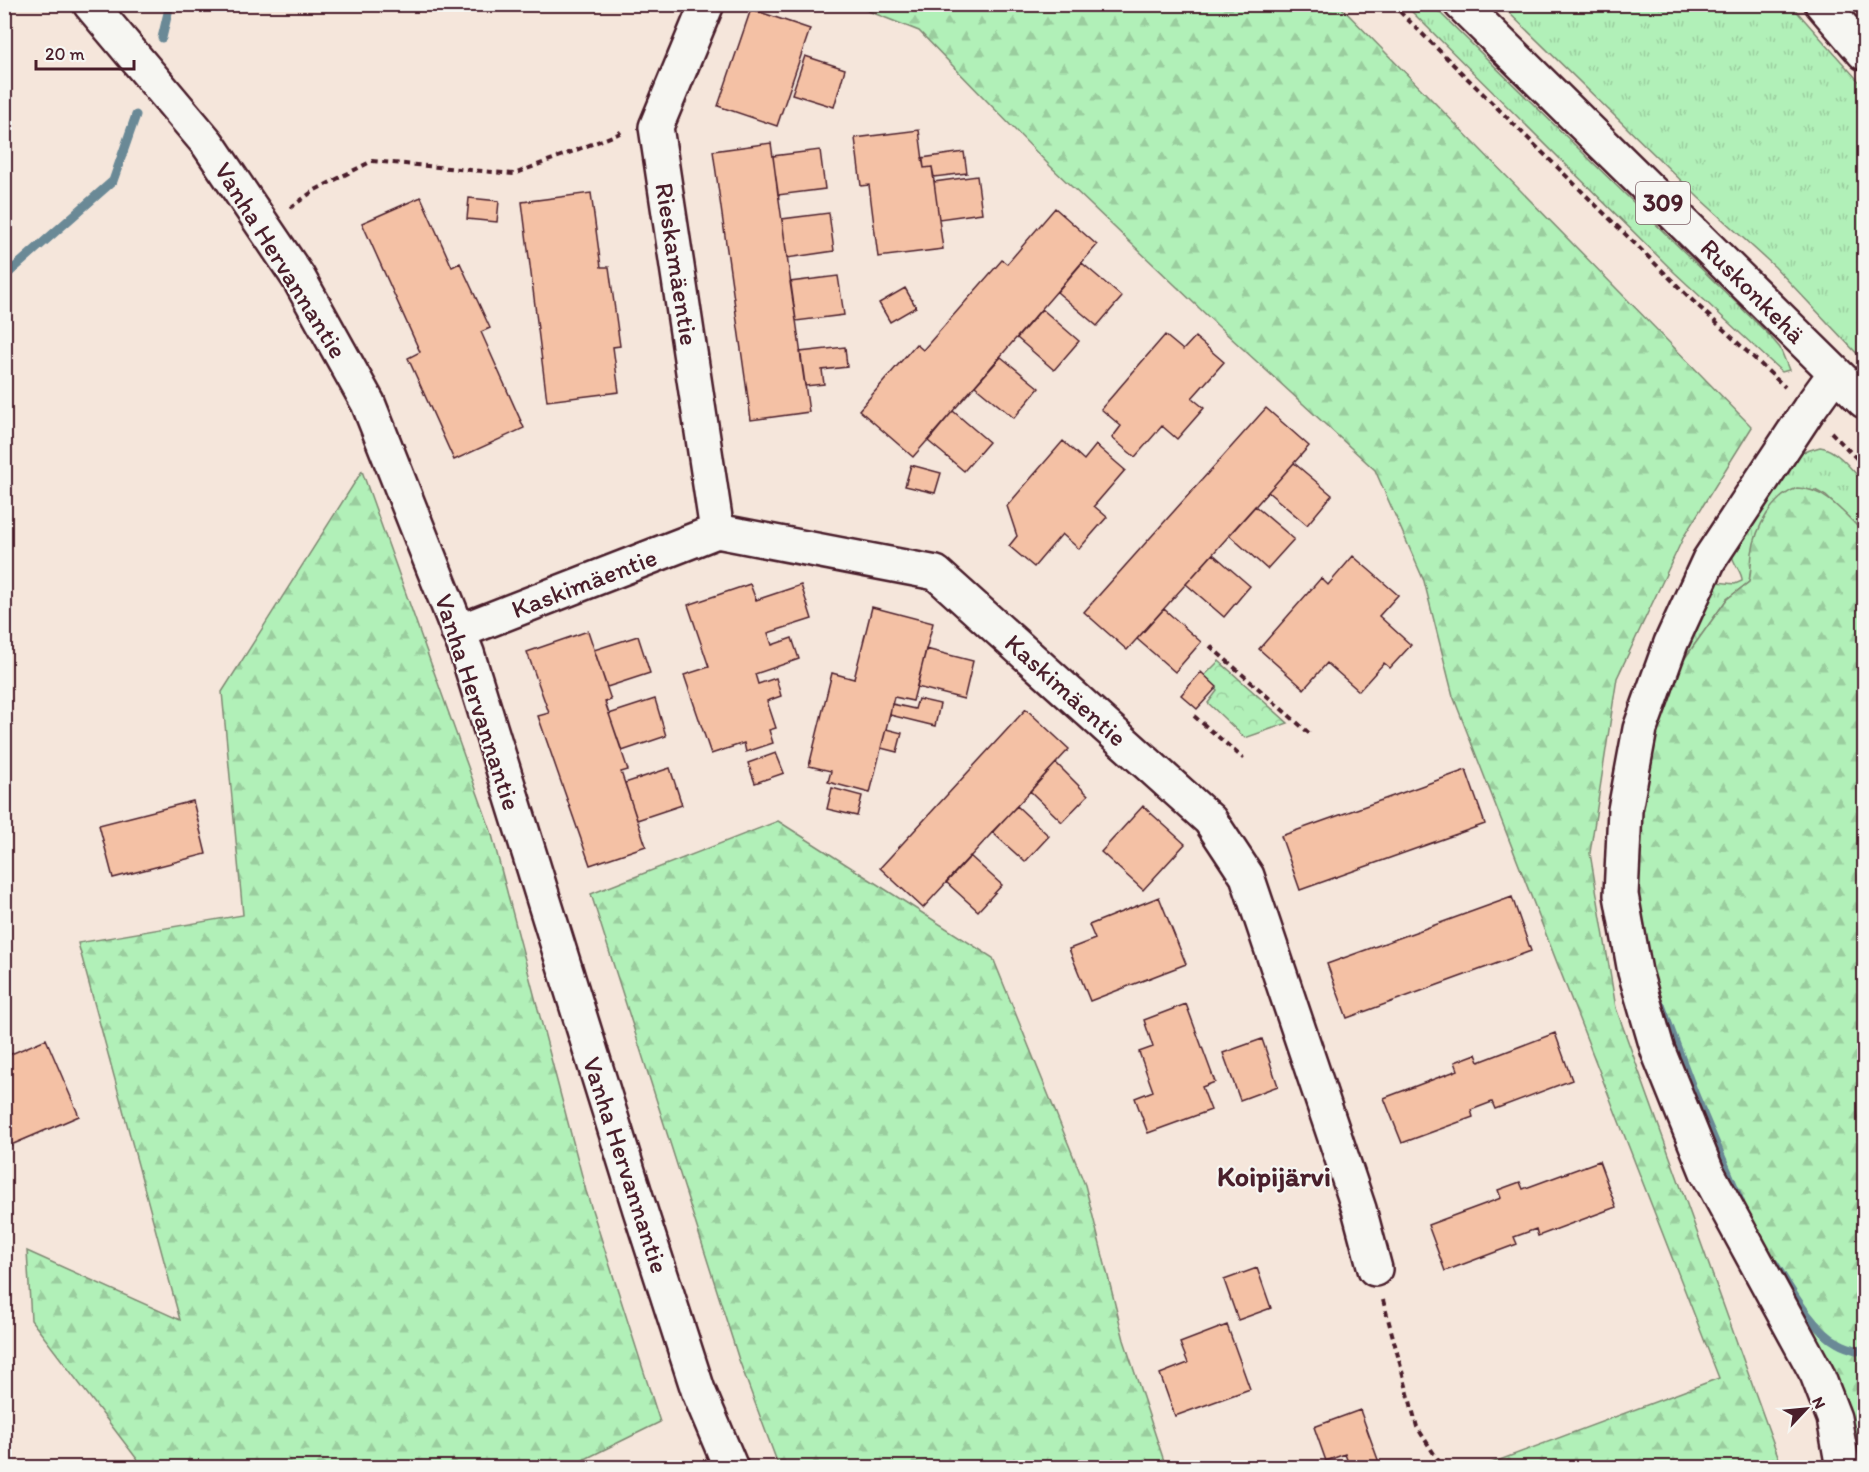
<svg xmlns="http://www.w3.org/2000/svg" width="1869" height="1472" viewBox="0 0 1869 1472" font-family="Itim,sans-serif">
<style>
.grass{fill:url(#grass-tufts);stroke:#7e8872;stroke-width:1.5}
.forest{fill:url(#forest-firs);stroke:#7e8872;stroke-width:1.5}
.park{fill:url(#park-crowns);stroke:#7e8872;stroke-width:1.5}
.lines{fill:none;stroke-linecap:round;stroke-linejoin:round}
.stream{stroke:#6a8996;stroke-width:9}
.building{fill:#f4c1a5;stroke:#4a1f2b;stroke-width:1.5}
.street-casing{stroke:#4a1f2b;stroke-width:38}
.secondary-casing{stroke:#4a1f2b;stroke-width:38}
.primary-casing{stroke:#4a1f2b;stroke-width:38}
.path{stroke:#4a1f2b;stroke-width:4;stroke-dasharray:6 4.5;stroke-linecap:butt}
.street{stroke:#f6f6f2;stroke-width:33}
.secondary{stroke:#f6f6f2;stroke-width:33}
.primary{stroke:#f6f6f2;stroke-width:33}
.labels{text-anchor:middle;stroke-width:4.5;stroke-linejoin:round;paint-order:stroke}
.shield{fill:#f6f6f2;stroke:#7e6067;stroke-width:1.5}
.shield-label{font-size:24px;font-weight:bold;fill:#4a1f2b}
.street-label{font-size:26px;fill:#4a1f2b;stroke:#f6f6f2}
.quarter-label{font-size:28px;font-weight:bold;fill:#4a1f2b;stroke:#f6f6f2}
</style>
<defs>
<pattern id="grass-tufts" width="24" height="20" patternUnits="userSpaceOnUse" patternTransform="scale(1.5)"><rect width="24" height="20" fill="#b1f0b8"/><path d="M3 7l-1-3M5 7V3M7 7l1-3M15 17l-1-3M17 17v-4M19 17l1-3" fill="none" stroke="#9acd9e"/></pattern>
<pattern id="forest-firs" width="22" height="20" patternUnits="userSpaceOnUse" patternTransform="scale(1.5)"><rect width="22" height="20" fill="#b1f0b8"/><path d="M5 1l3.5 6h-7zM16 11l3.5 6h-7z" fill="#9acd9e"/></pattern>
<pattern id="park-crowns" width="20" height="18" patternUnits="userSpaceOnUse" patternTransform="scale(1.5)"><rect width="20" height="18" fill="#b1f0b8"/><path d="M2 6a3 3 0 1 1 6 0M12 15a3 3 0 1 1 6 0" fill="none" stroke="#9acd9e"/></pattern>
</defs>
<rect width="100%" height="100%" fill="#f5e6db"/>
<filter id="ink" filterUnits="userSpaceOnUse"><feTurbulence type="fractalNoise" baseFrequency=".0167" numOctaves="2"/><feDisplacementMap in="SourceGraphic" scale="12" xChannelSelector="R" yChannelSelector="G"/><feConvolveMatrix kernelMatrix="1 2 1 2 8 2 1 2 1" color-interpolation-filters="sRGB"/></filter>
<g filter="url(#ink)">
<path class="grass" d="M1405,5H1432L1770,336L1780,348L1789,370L1782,372L1675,273Z
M1501,5H1791L1864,87V361L1775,267L1699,198Z
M1820,447C1837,449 1853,471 1864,483V533L1826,496L1815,490L1757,535L1753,552L1749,582L1727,599L1673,675L1717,582L1735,584L1742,581C1743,573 1733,564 1732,555L1800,453Z"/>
<path class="forest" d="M853,5H1339L1752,427L1684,536L1617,678L1590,853L1616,1008L1782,1467H1481L1719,1378L1453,696L1424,581L1375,470L1218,326L1050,166L919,31Z
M362,471L491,831L586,1191L660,1422L569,1467H143L31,1320L27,1251L180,1320L78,943L243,915L222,692Z
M1797,488C1826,488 1845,515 1864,533V1467H1854L1778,1277L1709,1138L1673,1044L1639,927L1637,851L1644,784L1673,675L1727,599L1749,582C1751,573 1751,563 1752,553C1756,528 1772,497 1797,488Z
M778,821L993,958L1085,1185L1124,1340L1166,1467H779L739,1360L591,894Z"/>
<path class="park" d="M1219,661L1288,723L1245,738L1208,703L1217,691L1204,676Z"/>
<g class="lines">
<path class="stream" d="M162,38L170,4
M4,277L113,181L136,115
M1661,1005L1695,1095L1740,1201
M1774,1263C1790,1288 1811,1329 1838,1343C1846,1348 1856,1350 1864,1352"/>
</g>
<path class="building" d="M751,9L810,29L777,126L718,106Z
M805,56L845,69L834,107L792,94Z
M919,130L924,168L932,167L943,249L878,257L869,185L861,186L855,138Z
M771,143L809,412L751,420L713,151Z
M820,150L825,189L778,195L773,156Z
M964,152L967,173L934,177L932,167L924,168L922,158Z
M977,176L982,213L939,219L934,182Z
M591,193L601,267H609L620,346L613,347L619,392L547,401L522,202Z
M421,197L452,267L460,263L490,328L481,332L524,428L454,460L408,358L420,352L362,223Z
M469,198L499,201L497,222L467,219Z
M1055,208L1097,245L913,457L859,410L916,344L923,350L1002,260L1007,264Z
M829,213L834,251L787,258L782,219Z
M1082,263L1122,297L1097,326L1057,292Z
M838,276L844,315L796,321L790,282Z
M905,288L916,307L890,322L879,303Z
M1042,309L1079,341L1054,370L1017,338Z
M1165,335L1183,350L1195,337L1224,362L1192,398L1204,408L1177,439L1162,426L1135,457L1112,438L1121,426L1101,409Z
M845,347L847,367L822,370L824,384L805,386L800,352Z
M1001,357L1039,388L1014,418L975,386Z
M1266,408L1309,446L1127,650L1084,612Z
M953,411L989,442L964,471L928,441Z
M1063,441L1084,460L1096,445L1125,470L1094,506L1107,517L1079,549L1062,534L1034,567L1009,546L1017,536L1007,506Z
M1294,463L1332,495L1307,525L1268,492Z
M911,465L941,473L935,493L905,486Z
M1255,506L1294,539L1267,569L1229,535Z
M1213,554L1250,586L1224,617L1186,584Z
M1353,556L1398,595L1379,616L1411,645L1390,668L1384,663L1359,691L1327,663L1304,689L1259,649L1321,578L1328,585Z
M750,584L756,600L801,585L812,619L768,633L772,645L792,638L799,659L755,674L758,684L776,678L781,696L767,701L776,728L769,730L773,743L746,752L744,743L711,754L684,675L709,667L688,605Z
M872,607L933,623L913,701L894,697L870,793L828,782L831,771L809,766L832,673L854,679Z
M1164,609L1201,642L1175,672L1137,639Z
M588,631L611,700L605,702L628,770L621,772L646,846L590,865L538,716L549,713L527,652Z
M638,636L650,673L607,687L594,650Z
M926,649L973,661L964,699L917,687Z
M1201,672L1217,687L1197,709L1181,695Z
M655,699L666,736L622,751L609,714Z
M918,699L940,704L935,726L890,715L892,704L915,709Z
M1026,709L1069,749L923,908L880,868Z
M886,729L902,733L897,752L881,748Z
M776,753L784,773L755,783L748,763Z
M1056,763L1088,795L1062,822L1030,791Z
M670,768L682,805L637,820L625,783Z
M1466,770L1485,824L1300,890L1281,836Z
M832,788L862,796L857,816L827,809Z
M193,801L206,854L113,878L99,825Z
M1017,806L1049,836L1025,862L992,832Z
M1143,806L1185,844L1143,890L1101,852Z
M970,856L1002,885L978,911L946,882Z
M1159,897L1186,964L1090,1001L1069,949L1095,939L1089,925Z
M1512,897L1531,951L1347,1018L1327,964Z
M1186,1004L1215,1082L1202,1087L1211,1110L1148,1133L1135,1098L1153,1091L1139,1052L1153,1047L1144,1020Z
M1555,1033L1572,1080L1495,1109L1492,1102L1471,1110L1473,1117L1402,1143L1384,1098L1458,1070L1455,1062L1476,1054L1479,1062Z
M46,1039L79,1116L4,1148V1057Z
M1262,1039L1278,1086L1240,1100L1223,1053Z
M1599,1161L1616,1207L1538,1236L1536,1229L1514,1237L1517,1244L1445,1271L1428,1225L1501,1198L1498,1190L1520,1182L1523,1189Z
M1257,1268L1271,1308L1238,1320L1224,1280Z
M1227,1325L1250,1389L1175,1416L1160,1374L1188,1363L1180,1343Z
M1360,1410L1381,1468H1350L1345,1454L1326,1461L1314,1427Z"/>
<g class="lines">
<defs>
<path id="street" d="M707,4L656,127L717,531
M1835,373L1809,409L1709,560L1671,643L1640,729L1625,810L1621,895L1635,972L1658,1051L1707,1172L1817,1374L1834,1418L1843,1468
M458,632L717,531L936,573L1210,820L1247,876L1359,1209L1375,1269"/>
<path id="secondary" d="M90,4L208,144L298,277L368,403L467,653L640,1210L698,1390L731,1468
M1822,4L1864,53"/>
<path id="primary" d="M1461,4L1864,401"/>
</defs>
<use href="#street" class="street-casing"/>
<use href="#secondary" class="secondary-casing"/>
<use href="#primary" class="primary-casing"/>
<path class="path" d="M1392,4L1693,301L1785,387
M290,208L315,190L372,161L514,174L618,134L623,130
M1831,432L1864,466
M1210,646L1310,734
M1194,716L1244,759
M1383,1300L1417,1427L1443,1468"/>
<use href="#street" class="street"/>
<use href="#secondary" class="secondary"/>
<use href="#primary" class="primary"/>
</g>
</g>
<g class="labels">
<rect class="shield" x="1636" y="182" width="54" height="42" rx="4.5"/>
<g class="shield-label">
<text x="1663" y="211">309</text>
</g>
<g class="street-label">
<text transform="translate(281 260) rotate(58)" y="9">Vanha Hervannantie</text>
<text transform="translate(677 264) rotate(81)" y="9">Rieskamäentie</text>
<text transform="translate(1753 291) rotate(45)" y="9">Ruskonkehä</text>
<text transform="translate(584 583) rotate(-21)" y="9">Kaskimäentie</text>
<text transform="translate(1066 690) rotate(42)" y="9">Kaskimäentie</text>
<text transform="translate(478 702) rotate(72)" y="9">Vanha Hervannantie</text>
<text transform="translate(626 1165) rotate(72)" y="9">Vanha Hervannantie</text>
</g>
<g class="quarter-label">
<text x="1274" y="1186">Koipijärvi</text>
</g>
</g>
<rect width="1869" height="1472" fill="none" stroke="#f6f6f2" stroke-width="24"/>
<rect x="12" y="12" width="1845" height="1448" fill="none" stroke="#4a1f2b" stroke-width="2" filter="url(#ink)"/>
<g transform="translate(1806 1409) rotate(64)" stroke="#f6f6f2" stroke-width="4.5" paint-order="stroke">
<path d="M0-4.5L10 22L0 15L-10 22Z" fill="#4a1f2b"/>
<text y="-9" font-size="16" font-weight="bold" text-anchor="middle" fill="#4a1f2b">N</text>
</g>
<path d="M36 60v9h98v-9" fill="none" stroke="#4a1f2b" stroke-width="3"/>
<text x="45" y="60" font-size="18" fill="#4a1f2b" stroke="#f6f6f2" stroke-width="4.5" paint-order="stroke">20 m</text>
</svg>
